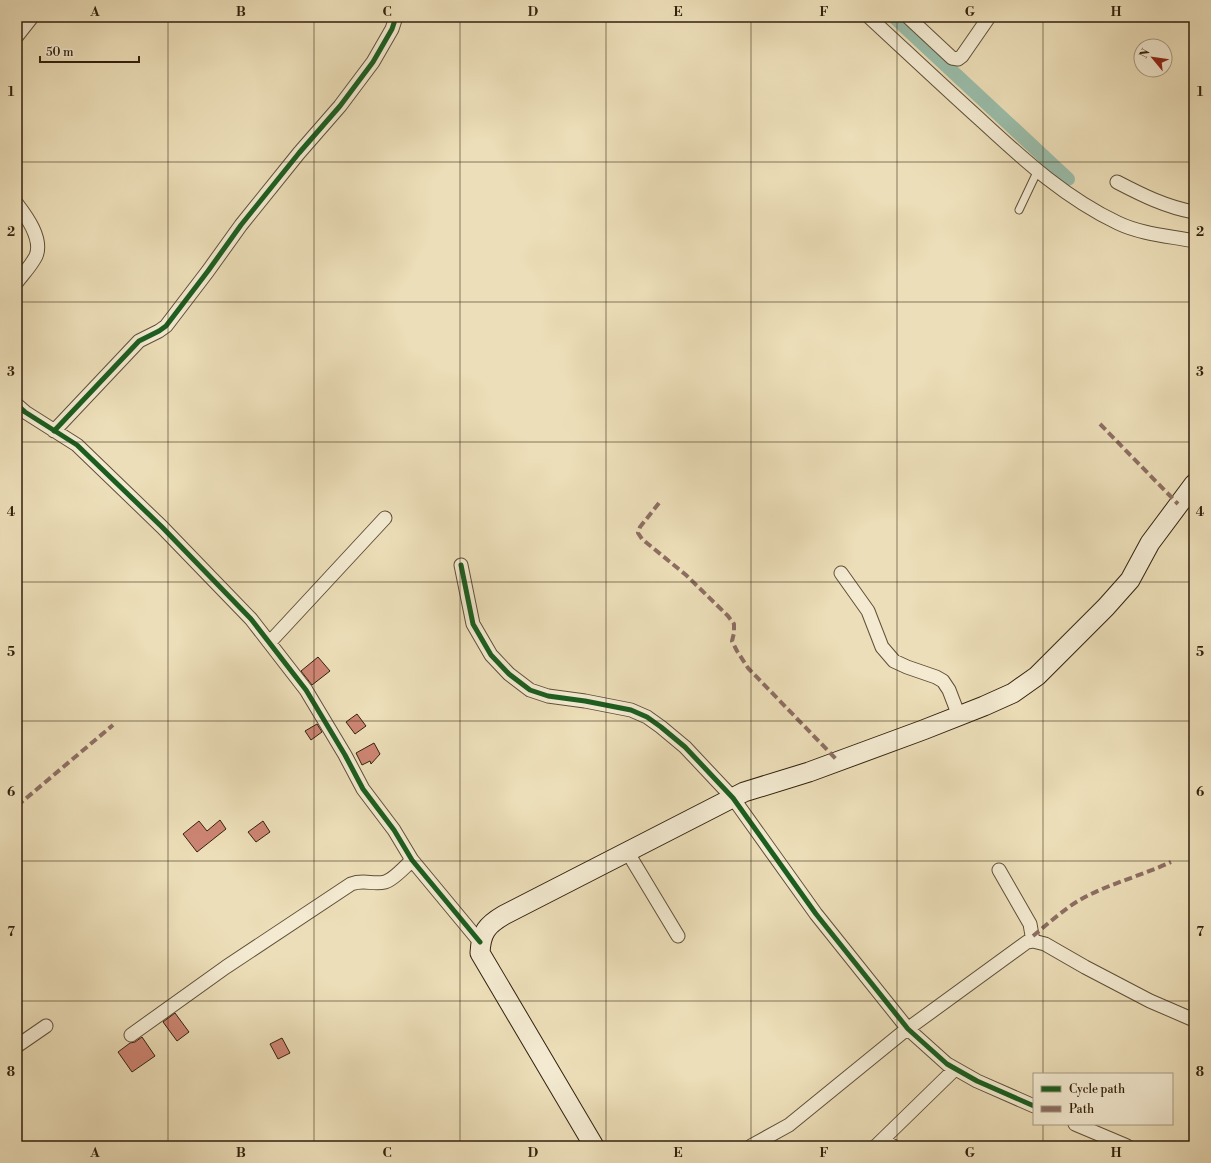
<svg xmlns="http://www.w3.org/2000/svg" width="1211" height="1163" viewBox="0 0 1211 1163" font-family="'Libre Bodoni',serif">
<style>
.lines{fill:none;stroke-linecap:round;stroke-linejoin:round}
.canal{stroke:#9abdaa;stroke-width:14}
.building{fill:#cd8573;stroke:#32210d}
.lane-casing{stroke:#605038;stroke-width:9}
.street-casing{stroke:#605038;stroke-width:15}
.secondary-casing{stroke:#32210d;stroke-width:21}
.lane{stroke:#f3ead1;stroke-width:7}
.street{stroke:#f3ead1;stroke-width:13}
.secondary{stroke:#f3ead1;stroke-width:19}
.quiet{stroke:#8d6e63;stroke-width:4;stroke-dasharray:8 4;stroke-linecap:butt}
.cycleway-casing{stroke:#f3ead1;stroke-width:8}
.cycleway{stroke:#1b5e20;stroke-width:5}
.grid{fill:none;stroke:#32210d;stroke-width:1;stroke-opacity:0.55}
.neatline{fill:none;stroke:#32210d;stroke-width:1.5}
.grid-label{font-size:13px;text-anchor:middle;font-weight:bold;fill:#32210d}
</style>
<rect width="100%" height="100%" fill="#ecdeb8"/>
<filter id="stains"><feTurbulence type="fractalNoise" baseFrequency=".005" numOctaves="4"/><feColorMatrix values="0 0 0 0 .2 0 0 0 0 .09 0 0 0 0 .02 0 0 0 .5 -.17"/></filter>
<radialGradient id="worn" r=".72"><stop offset=".6" stop-color="#630" stop-opacity="0"/><stop offset="1" stop-color="#630" stop-opacity=".3"/></radialGradient>
<g class="lines">
<path class="canal" d="M894,17L1068,179"/>
</g>
<path class="building" d="M318,657L330,671L312,685L301,671Z
M357,714L366,726L355,734L346,722Z
M317,724L322,732L311,740L305,731Z
M374,743L380,754L371,764L370,761L362,765L356,753Z
M220,820L226,829L197,852L183,834L199,821L207,831Z
M263,821L270,832L256,842L248,832Z
M175,1013L189,1032L177,1041L163,1022Z
M142,1037L155,1056L132,1072L118,1052L130,1043L135,1042Z
M282,1038L290,1053L278,1059L270,1044Z"/>
<g class="lines">
<defs>
<path id="lane" d="M1019,210L1038,170"/>
<path id="street" d="M869,17C908,53 946,89 985,124C1025,161 1067,199 1118,223C1141,234 1169,236 1194,241
M908,17L952,58L958,59L962,56L989,17
M17,36L32,17
M1117,182C1142,195 1166,207 1194,212
M17,204C27,217 43,239 36,256C31,266 23,274 17,282
M17,405L25,412L77,445L162,527L251,619L306,690L345,755L363,789L394,830L412,860L480,942
M54,431L139,341L159,331L166,326L208,271L241,225L299,153L340,106L373,62L392,29L396,17
M461,565L473,624L491,655L509,674L530,690L548,696L585,701L631,710L647,717L661,727L685,747L733,798L816,914L908,1029L947,1064L977,1081L1034,1106
M841,573L868,611L882,647L894,661L907,667L936,677L943,681L949,690L959,716
M270,642L385,518
M628,853L678,936
M999,870L1030,924L1033,941
M131,1035L226,967L351,884C364,879 373,885 385,882C393,880 406,866 412,860
M17,1046L46,1026
M1075,1124L1127,1146
M883,1140L893,1146
M751,1146L789,1125L902,1033L1027,942L1033,941L1045,944L1085,967L1150,1001L1194,1020
M876,1146L955,1069"/>
<path id="secondary" d="M594,1146L480,953C481,932 487,925 504,915L744,792L809,772L923,730L984,706L1013,693L1037,676L1106,607L1130,580L1150,543L1194,484"/>
</defs>
<use href="#lane" class="lane-casing"/>
<use href="#street" class="street-casing"/>
<use href="#secondary" class="secondary-casing"/>
<use href="#lane" class="lane"/>
<use href="#street" class="street"/>
<use href="#secondary" class="secondary"/>
<path class="quiet" d="M1100,424L1178,504
M659,503L640,527L638,533L642,539L686,575L728,616L734,624V633L732,641L737,651L748,668L838,761
M17,806L113,725
M1033,936C1049,923 1066,907 1085,897C1112,883 1143,875 1171,862"/>
<defs>
<path id="cycleway" d="M17,405L25,412L77,445L162,527L251,619L306,690L345,755L363,789L394,830L412,860L480,942
M54,431L139,341L159,331L166,326L208,271L241,225L299,153L340,106L373,62L392,29L396,17
M461,565L473,624L491,655L509,674L530,690L548,696L585,701L631,710L647,717L661,727L685,747L733,798L816,914L908,1029L947,1064L977,1081L1034,1106"/>
</defs>
<use href="#cycleway" class="cycleway-casing"/>
<use href="#cycleway" class="cycleway"/>
</g>
<path class="grid" d="M168,17V1146M314,17V1146M460,17V1146M606,17V1146M751,17V1146M897,17V1146M1043,17V1074M17,162H1194M17,302H1194M17,442H1194M17,582H1194M17,721H1194M17,861H1194M17,1001H1194M1043,1124V1146"/>
<rect width="1211" height="1163" fill="none" stroke="#ecdeb8" stroke-width="44"/>
<rect x="1033" y="1073" width="140" height="52" fill="#f3ead1" stroke="#a69a83"/>
<rect x="1041" y="1086" width="20" height="6" fill="#1b5e20" stroke="#a69a83"/>
<text x="1069" y="1093" font-size="12" fill="#32210d">Cycle path</text>
<rect x="1041" y="1106" width="20" height="6" fill="#8d6e63" stroke="#a69a83"/>
<text x="1069" y="1113" font-size="12" fill="#32210d">Path</text>
<g transform="translate(1153 58) rotate(299)"><circle r="19" fill="#f3ead1" stroke="#a69a83"/>
<path d="M0-3L7 15L0 10L-7 15Z" fill="#8f2418"/>
<text y="-6" font-size="11" font-weight="bold" text-anchor="middle" fill="#32210d">N</text>
</g>
<path d="M40 56v6h99v-6" fill="none" stroke="#32210d" stroke-width="2"/>
<text x="46" y="56" font-size="12" fill="#32210d" stroke="#f3ead1" stroke-width="3" paint-order="stroke">50 m</text>
<rect x="22" y="22" width="1167" height="1119" class="neatline"/>
<g class="grid-label">
<text x="95" y="16">A</text>
<text x="241" y="16">B</text>
<text x="387" y="16">C</text>
<text x="533" y="16">D</text>
<text x="678" y="16">E</text>
<text x="824" y="16">F</text>
<text x="970" y="16">G</text>
<text x="1116" y="16">H</text>
<text x="11" y="96">1</text>
<text x="1200" y="96">1</text>
<text x="11" y="236">2</text>
<text x="1200" y="236">2</text>
<text x="11" y="376">3</text>
<text x="1200" y="376">3</text>
<text x="11" y="516">4</text>
<text x="1200" y="516">4</text>
<text x="11" y="656">5</text>
<text x="1200" y="656">5</text>
<text x="11" y="796">6</text>
<text x="1200" y="796">6</text>
<text x="11" y="936">7</text>
<text x="1200" y="936">7</text>
<text x="11" y="1076">8</text>
<text x="1200" y="1076">8</text>
<text x="95" y="1157">A</text>
<text x="241" y="1157">B</text>
<text x="387" y="1157">C</text>
<text x="533" y="1157">D</text>
<text x="678" y="1157">E</text>
<text x="824" y="1157">F</text>
<text x="970" y="1157">G</text>
<text x="1116" y="1157">H</text>
</g>
<rect width="100%" height="100%" filter="url(#stains)"/>
<rect width="100%" height="100%" fill="url(#worn)"/>
</svg>
